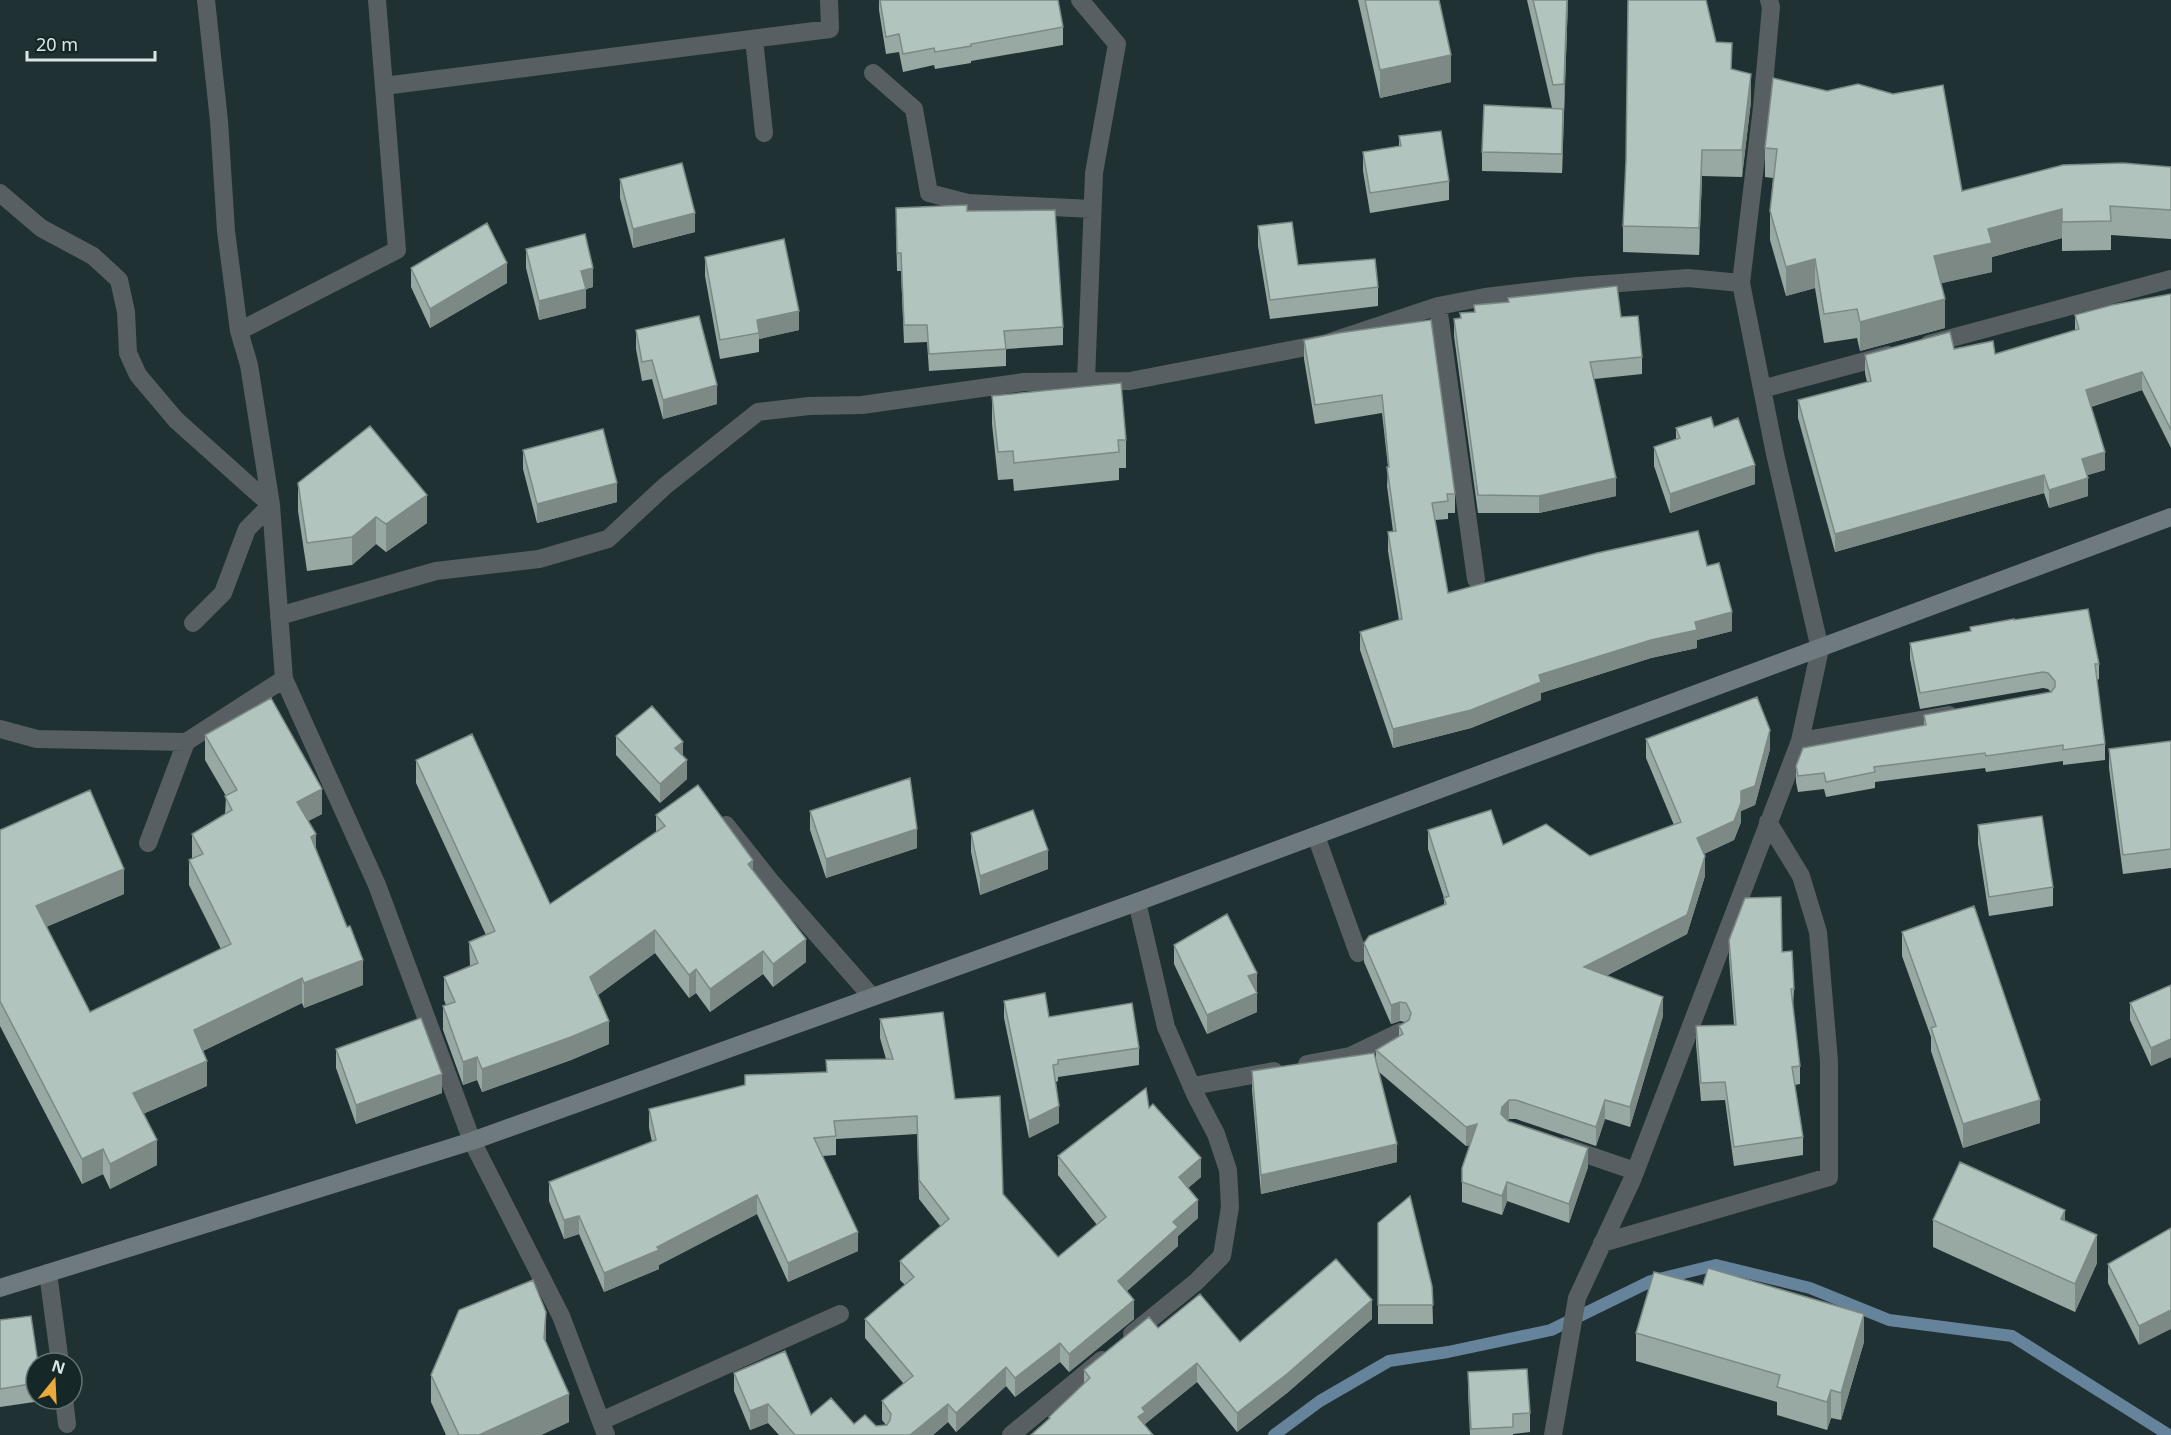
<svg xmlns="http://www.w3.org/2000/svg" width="2171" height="1435" viewBox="0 0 2171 1435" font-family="'Noto Sans',sans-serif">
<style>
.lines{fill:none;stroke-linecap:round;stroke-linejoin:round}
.stream{stroke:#65839b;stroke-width:12}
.street{stroke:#575f62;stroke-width:18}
.secondary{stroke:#6f7a7f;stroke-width:18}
.wall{fill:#98a9a3}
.shaded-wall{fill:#7c8985}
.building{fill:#b1c4be;stroke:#7c8985;stroke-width:1.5}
</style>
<rect width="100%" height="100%" fill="#1f3132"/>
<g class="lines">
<path class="stream" d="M1274,1435L1320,1401L1389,1361L1448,1352L1551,1330L1651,1281L1716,1265L1810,1288L1889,1320L2012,1336L2169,1435"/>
<path class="street" d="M206,0L219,121L226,231L239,331L249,365L271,505L284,679L377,885L472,1141L561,1316L606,1435
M1080,0L1117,44L1094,173L1086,381
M754,39L764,133
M873,73L914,109L929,193L968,203L1092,209
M384,86L830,29L829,0
M0,193L41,228L93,256L119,280L126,312L128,353L138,375L176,420L271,505L247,529L223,593L193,623
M1438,306L1476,579
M239,331L397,250L377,0
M1929,344L2171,279
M1762,389L1888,355
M279,616L436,571L539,559L608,539L665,486L758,412L809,406L862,405L1024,382L1130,381L1327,343L1438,306L1485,297L1578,286L1688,278L1741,283
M0,729L37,739L186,742L284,679
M1800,741L1949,715
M726,825L772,883L872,997
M1316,836L1358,953
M148,843L186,742
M1307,1064L1350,1056L1400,1032
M1193,1086L1274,1071
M1565,1147L1635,1171
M1602,1243L1829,1177V1061L1818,932L1801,876L1768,822
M48,1273L60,1363
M1132,1334L1196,1282L1222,1256L1230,1207L1228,1170L1216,1134L1195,1094L1166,1027L1137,902
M64,1399L67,1424
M601,1421L840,1314
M1011,1435L1102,1360
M1553,1435L1577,1298L1632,1180L1800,741L1820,649L1775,454L1741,283L1762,107L1771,7L1769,0"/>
<path class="secondary" d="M0,1288L472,1141L1137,902L2171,517"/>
</g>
<path class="wall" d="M879,0H1058L1063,27V45L971,61V63L935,69L934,65L903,72L899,52L886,54L879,10Z
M1358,0H1439L1451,82L1380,98Z
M1527,0H1568L1562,173L1482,171V152L1552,108Z
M1716,42L1751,101L1742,177L1702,176L1699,255L1623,252V226Z
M1773,78L1962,191L2171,167V239L2111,235V250L2062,251V238L1992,257V272L1941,283L1945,328L1860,351L1857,338L1824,343L1815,288L1786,296L1770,240V211L1773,178L1765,177V148Z
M1399,136L1449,181V200L1370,213L1363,171V152L1399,146Z
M620,179L695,232L633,248L620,198Z
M967,211L1063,327V345L1006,349V366L929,371L927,342L904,343L901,271H897L896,226Z
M1258,226L1298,265L1378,287V306L1270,319L1258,246Z
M526,249L593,287L586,289V308L539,320L526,268Z
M705,257L799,330L759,339V352L720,359L705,276Z
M411,268L507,283L430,328L411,287Z
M2171,294V448L2142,390L2091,407L2105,470L2087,475L2088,496L2049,508L2044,493L1835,552L1798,418V400L1867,382L1865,373V355L1954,349L1995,354L2075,330V315Z
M1474,305L1621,317L1642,357V374L1594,379L1616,496L1539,513H1478L1454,336V319L1460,318V313L1474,312Z
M636,330L717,404L663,419L652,379L642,381L636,349Z
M1339,333L1455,494V513H1448V519L1435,520L1448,593L1707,566L1732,631L1697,640V648L1651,658L1541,693V700L1471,728L1393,748L1360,650V632L1399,620L1388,551V532L1393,531L1387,486L1388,467L1382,413L1315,424L1304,359V340Z
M992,396L1126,440V468H1119V480L1014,491L1013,479L998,480L992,424Z
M1714,427L1755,484L1670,513L1654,466V447L1676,440V428Z
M523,450L617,502L537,523L523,469Z
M298,483L427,523L386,552L376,544L352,565L307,571L298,511Z
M2014,620L2099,664V679L2097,680L2105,744V760L2063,765V761L1986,772L1985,768L1875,782V788L1826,797L1824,789L1798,792L1796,782V766L1924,725V715L2051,692L2048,689L2043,688L1920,709L1910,659V643L1970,631V627Z
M205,735L322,814L308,821L316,849L363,985L304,1008L302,1003L203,1051L207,1086L143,1114L157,1165L110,1189L103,1174L82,1184L0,1026V830L124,894L46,927L90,1012L221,949L189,885V860L192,859V834L225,815L226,796L205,760Z
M616,736L687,779L660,803L616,755Z
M1646,739L1770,749L1755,805L1741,811V822L1734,840L1704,854L1705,876L1687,934L1606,976L1663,1016L1630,1127L1605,1119L1596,1146L1516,1119H1509L1508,1121L1588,1167L1569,1223L1507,1201L1502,1215L1462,1202V1168L1470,1145L1466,1146L1379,1072L1397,1162L1261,1194L1252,1090V1071L1376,1061V1050L1399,1036V1026L1405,1022L1400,1021L1391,1024L1364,962V943L1444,905V898L1428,849V830L1503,845L1590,856L1674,825L1646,758Z
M2171,741V868L2123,874L2109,768V749Z
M416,760L550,904L656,832V815L753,870L806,962L773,987L763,974L710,1012L696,993L689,998L655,953L598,995L609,1044L571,1060L482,1092L477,1080L463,1085L443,1030V1006L446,1005L444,1000V977L470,966L469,942L486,935L416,783Z
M810,811L917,848L826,878L810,830Z
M1978,825L2053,887V906L1989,916L1978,844Z
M971,833L1048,869L980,895L971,852Z
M1902,932L2040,1123L1963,1148L1931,1051V1037L1902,956Z
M1729,940L1782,952L1794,989L1793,1008L1800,1066V1084L1795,1085L1803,1137V1155L1734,1166L1725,1100L1701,1101L1696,1044V1026L1734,1025L1729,958Z
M1174,945L1256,992L1257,1012L1207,1034L1174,964Z
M2171,985V1057L2151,1066L2130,1020V1003Z
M1004,1001L1139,1048V1065L1058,1077V1081L1056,1082L1059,1123L1029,1138L1004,1018Z
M880,1019L955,1099L1003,1194L1058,1257L1097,1225L1058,1175V1156L1149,1108L1201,1177L1188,1188L1198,1218L1178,1236V1246L1127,1291L1134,1319L1069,1372L1060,1362L1015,1397L1006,1386L956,1432L948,1422L933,1435H779L768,1423L750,1430L734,1391V1373L811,1415L854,1424L876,1426L886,1425L882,1420V1401L904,1384L865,1338V1319L905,1285L900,1280V1261L941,1227L919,1199L917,1134L836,1139V1155L823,1156L858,1251L788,1282L757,1214L659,1265V1269L604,1292L579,1234L564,1239L549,1201V1182L652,1142L649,1128V1109L745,1086V1075L826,1072V1060L886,1059L880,1038Z
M336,1049L442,1093L356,1124L336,1068Z
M1933,1220L2065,1221L2097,1263L2075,1312L1933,1247Z
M1378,1223L1432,1286L1433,1324H1378Z
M2171,1228L2139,1345L2108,1283V1264Z
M1372,1319L1287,1393L1237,1432L1197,1382L1145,1424L1049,1419V1417L1084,1384V1370L1158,1328L1240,1342Z
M0,1320L36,1363V1399H41V1401L0,1407Z
M1636,1333L1864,1342L1841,1420L1831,1418L1827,1430L1777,1415V1402L1636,1361Z
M546,1340V1344L569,1422L541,1435H446L431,1402V1375Z
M1468,1372L1530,1413V1432L1513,1434V1435H1470L1468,1391Z"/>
<path class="shaded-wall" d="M1567,0H1568L1564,111V84Z
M1451,55V82L1380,98V70Z
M1751,74V101L1742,177V150Z
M1563,109V128L1562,173V154Z
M1702,150V176L1699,255V228Z
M2062,209V238L1992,257V272L1934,285V256L1988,229Z
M695,213V232L633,248V229Z
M1815,259V288L1786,296V267Z
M507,263V283L430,328V309Z
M593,268V287L586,289V308L539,320V301L581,271Z
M1945,299V328L1860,351V322Z
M799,311V330L759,339L757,320Z
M2142,372V390L2086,408V390Z
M717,385V404L663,419V400Z
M2105,452V470L2082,477V459Z
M1755,465V484L1670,513V494Z
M2044,475V493L1835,552V534Z
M1616,478V496L1539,513V496Z
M2088,478V496L2049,508V490Z
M617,483V502L537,523V504Z
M427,495V523L386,552V524Z
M376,517V544L352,565V537Z
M1732,612V631L1697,640V648L1651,658L1541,693V700L1471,728L1393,748V729L1539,675L1695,622Z
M1770,730V749L1755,805L1741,811V822L1734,840L1697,857V838L1741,791Z
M683,742V761L675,748Z
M687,760V779L660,803V784Z
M322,789V814L297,827V802Z
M917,829V848L826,878V859Z
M316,834V859L311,837Z
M1048,850V869L980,895V876Z
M1705,856V876L1687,934L1584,987V967Z
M753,860V883L748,864Z
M124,869V894L36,931V906Z
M655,930V953L590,1001V977Z
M806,939V962L773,987V964Z
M763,951V974L710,1012V989Z
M363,960V985L304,1008V983Z
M696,969V993L689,998V975Z
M1257,973V992L1248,976Z
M302,978V1003L194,1055V1030Z
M1257,993V1012L1207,1034V1015Z
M1663,997V1016L1630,1127V1107Z
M1400,1002V1021L1391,1024V1005Z
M609,1021V1044L571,1060L482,1092V1069Z
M2171,1039V1057L2151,1066V1048Z
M477,1057V1080L463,1085V1062Z
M207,1061V1086L133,1118V1093Z
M442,1074V1093L356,1124V1105Z
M1509,1100V1119L1502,1126V1107Z
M1605,1100V1119L1596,1146V1127Z
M2040,1100V1123L1963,1148V1124Z
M1059,1106V1123L1029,1138V1121Z
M1477,1124V1144L1466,1146V1127Z
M157,1140V1165L110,1189V1164Z
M1397,1144V1162L1261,1194V1175Z
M1588,1148V1167L1569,1223V1204Z
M103,1149V1174L82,1184V1159Z
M1201,1158V1177L1179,1196V1177Z
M1507,1182V1201L1502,1215V1196Z
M757,1195V1214L659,1265V1269L604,1292V1273Z
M1198,1200V1218L1178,1236V1246L1118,1299V1281L1173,1222Z
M2065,1210V1238L2061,1219Z
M579,1216V1234L564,1239V1220Z
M858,1232V1251L788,1282V1263Z
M2097,1235V1263L2075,1312V1284Z
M1134,1300V1319L1069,1372V1354Z
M1372,1300V1319L1287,1393L1237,1432V1413Z
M2171,1310V1329L2139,1345V1326Z
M546,1312V1340L544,1366V1338Z
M1864,1314V1342L1841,1420V1393Z
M1060,1343V1362L1015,1397V1378Z
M1197,1363V1382L1145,1424V1431L1138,1417L1142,1408Z
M1006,1367V1386L956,1432V1413Z
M1831,1390V1418L1827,1430V1402Z
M569,1394V1422L541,1435H479Z
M768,1404V1423L750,1430V1411Z
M948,1404V1422L933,1435H910Z"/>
<path class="building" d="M880,0H1058L1063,27L971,44V46L935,52L934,48L903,54L899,34L886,37Z
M1365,0H1439L1451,55L1380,70Z
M1533,0H1567L1564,84L1553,85Z
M1628,0H1706L1716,42L1732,43L1731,69L1751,74L1742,150H1702L1699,228L1623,226L1626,161Z
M1773,78L1827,91L1858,84L1893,94L1943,85L1962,191L2063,165L2123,163L2171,167V210L2110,206L2111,221L2062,222V209L1988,229L1992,243L1934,256L1945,299L1860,322L1857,309L1824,314L1815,259L1786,267L1770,211L1777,149L1765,148Z
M1484,105L1563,109L1562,154L1482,152Z
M1441,131L1449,181L1370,193L1363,152L1401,146L1399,136Z
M682,163L695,213L633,229L620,179Z
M967,205V211L1055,210L1063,327L1004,331L1006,349L929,354L927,325H904L901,253H897L896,208Z
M1292,222L1298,265L1375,259L1378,287L1270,300L1258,226Z
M487,223L507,263L430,309L411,268Z
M585,234L593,268L581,271L586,289L539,301L526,249Z
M784,239L799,311L757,320L759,333L720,340L705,257Z
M1617,286L1621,317L1638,316L1642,357L1590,362L1616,478L1539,496L1478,495L1454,319L1461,318L1460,313L1475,312L1474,305L1509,302L1508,298Z
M2171,294V430L2142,372L2086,390L2105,452L2082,459L2088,478L2049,490L2044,475L1835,534L1798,400L1871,381L1865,355L1950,332L1954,349L1993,341L1995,354L2079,329L2075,315L2112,305Z
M699,316L717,385L663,400L652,360L642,362L636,330Z
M1431,320L1455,494H1447L1448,501L1432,503L1448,593L1597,553L1698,531L1707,566L1719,563L1732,612L1695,622L1697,630L1651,640L1539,675L1541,682L1471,710L1393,729L1360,632L1402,619L1388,532L1396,531L1387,467H1389L1382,395L1315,405L1304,340L1339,333Z
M1121,383L1126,440H1118L1119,452L1014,463L1013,451L998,452L992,396Z
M1711,417L1714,427L1738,418L1755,465L1670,494L1654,447L1680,438L1676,428Z
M370,426L427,495L386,524L376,517L352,537L307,543L298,483Z
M603,429L617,483L537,504L523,450Z
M2088,609L2099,664H2095L2105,744L2063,750V745L1986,756L1985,753L1874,767L1875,772L1826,782L1824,773L1798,776L1796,766L1803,748L1926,725L1924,715L2051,692L2055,687V681L2048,673L2043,672L1920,693L1910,643L1971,631L1970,627L2014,619V620Z
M1757,697L1770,730L1755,786L1741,791V803L1734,821L1697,838L1705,856L1687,915L1584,967L1663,997L1630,1107L1605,1100L1596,1127L1516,1100H1509L1502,1107L1501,1114L1508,1121L1588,1148L1569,1204L1507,1182L1502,1196L1462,1182V1168L1477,1124L1466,1127L1376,1050L1403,1034L1399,1026L1409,1020L1411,1013L1406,1003L1400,1002L1391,1005L1364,943L1369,936L1446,904L1444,898L1449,896L1428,830L1491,810L1503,845L1546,824L1590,856L1681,822L1646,739Z
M271,698L322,789L297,802L316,834L311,837L347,927L350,926L363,960L304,983L302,978L194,1030L207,1061L133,1093L157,1140L110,1164L103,1149L82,1159L0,1001V830L90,790L124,869L36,906L90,1012L231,944L189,860L203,854L192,834L232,810L225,796L237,790L205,735Z
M652,706L683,742L675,748L687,760L660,784L616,736Z
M472,734L550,904L665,826L656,815L698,785L753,860L748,864L806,939L773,964L763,951L710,989L696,969L689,975L655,930L590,977L609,1021L571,1037L482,1069L477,1057L463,1062L443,1006L455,1002L444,977L478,963L469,942L495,931L416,760Z
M2171,741V849L2123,855L2109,749Z
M910,778L917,829L826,859L810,811Z
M1033,810L1048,850L980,876L971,833Z
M2042,816L2053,887L1989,897L1978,825Z
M1781,897L1782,952L1792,951L1794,989H1791L1800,1066L1792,1067L1803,1137L1734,1147L1725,1082L1701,1083L1696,1026L1736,1025L1729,940L1745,898Z
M1974,906L2040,1100L1963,1124L1931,1028L1936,1026L1902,932Z
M1227,914L1257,973L1248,976L1257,993L1207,1015L1174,945Z
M2171,985V1039L2151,1048L2130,1003Z
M1045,993L1049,1017L1132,1003L1139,1048L1058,1060V1064L1053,1065L1059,1106L1029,1121L1004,1001Z
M943,1012L955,1099L1000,1096L1003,1194L1058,1257L1106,1217L1058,1156L1146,1088L1149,1108L1153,1104L1201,1158L1179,1177L1198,1200L1173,1222L1178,1227L1118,1281L1134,1300L1069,1354L1060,1343L1015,1378L1006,1367L956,1413L948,1404L910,1435H795L768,1404L750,1411L734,1373L785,1351L811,1415L831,1398L854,1424L865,1415L876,1426L887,1425L890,1420L891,1414L882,1401L913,1376L865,1319L914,1277L900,1261L949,1219L919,1180L917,1116L834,1121L836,1136L814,1138L858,1232L788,1263L757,1195L657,1247L659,1250L604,1273L579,1216L564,1220L549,1182L656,1140L649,1109L745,1085V1075L827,1072L826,1060L893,1059L880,1019Z
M421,1018L442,1074L356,1105L336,1049Z
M1374,1053L1397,1144L1261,1175L1252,1071Z
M1960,1162L2065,1210L2061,1219L2097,1235L2075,1284L1933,1220Z
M1410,1196L1432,1286L1433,1305H1378V1223Z
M2171,1228V1310L2139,1326L2108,1264Z
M1336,1259L1372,1300L1287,1374L1237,1413L1197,1363L1142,1408L1145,1412L1138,1417L1153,1435H1031L1050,1418L1049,1417L1090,1378L1084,1370L1149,1317L1158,1328L1200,1294L1240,1342Z
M1708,1268L1864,1314L1841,1393L1831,1390L1827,1402L1777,1387L1780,1375L1636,1333L1654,1272L1703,1285Z
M533,1280L546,1312L544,1338L569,1394L479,1435H459L431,1375L459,1310Z
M31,1316L38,1363H36V1383L0,1389V1320Z
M1527,1369L1530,1413L1513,1414V1427L1471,1429L1468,1372Z"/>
<g transform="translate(54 1381) rotate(18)"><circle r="28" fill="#162728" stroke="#657374" stroke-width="1.5"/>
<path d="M0-4.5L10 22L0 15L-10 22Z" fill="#ebaa39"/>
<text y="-9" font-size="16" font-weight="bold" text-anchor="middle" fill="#dbe6e7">N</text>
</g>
<path d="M27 51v9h128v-9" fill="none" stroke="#dbe6e7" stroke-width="3"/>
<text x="36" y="51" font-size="18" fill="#dbe6e7" stroke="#162728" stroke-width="4.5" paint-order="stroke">20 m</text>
</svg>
